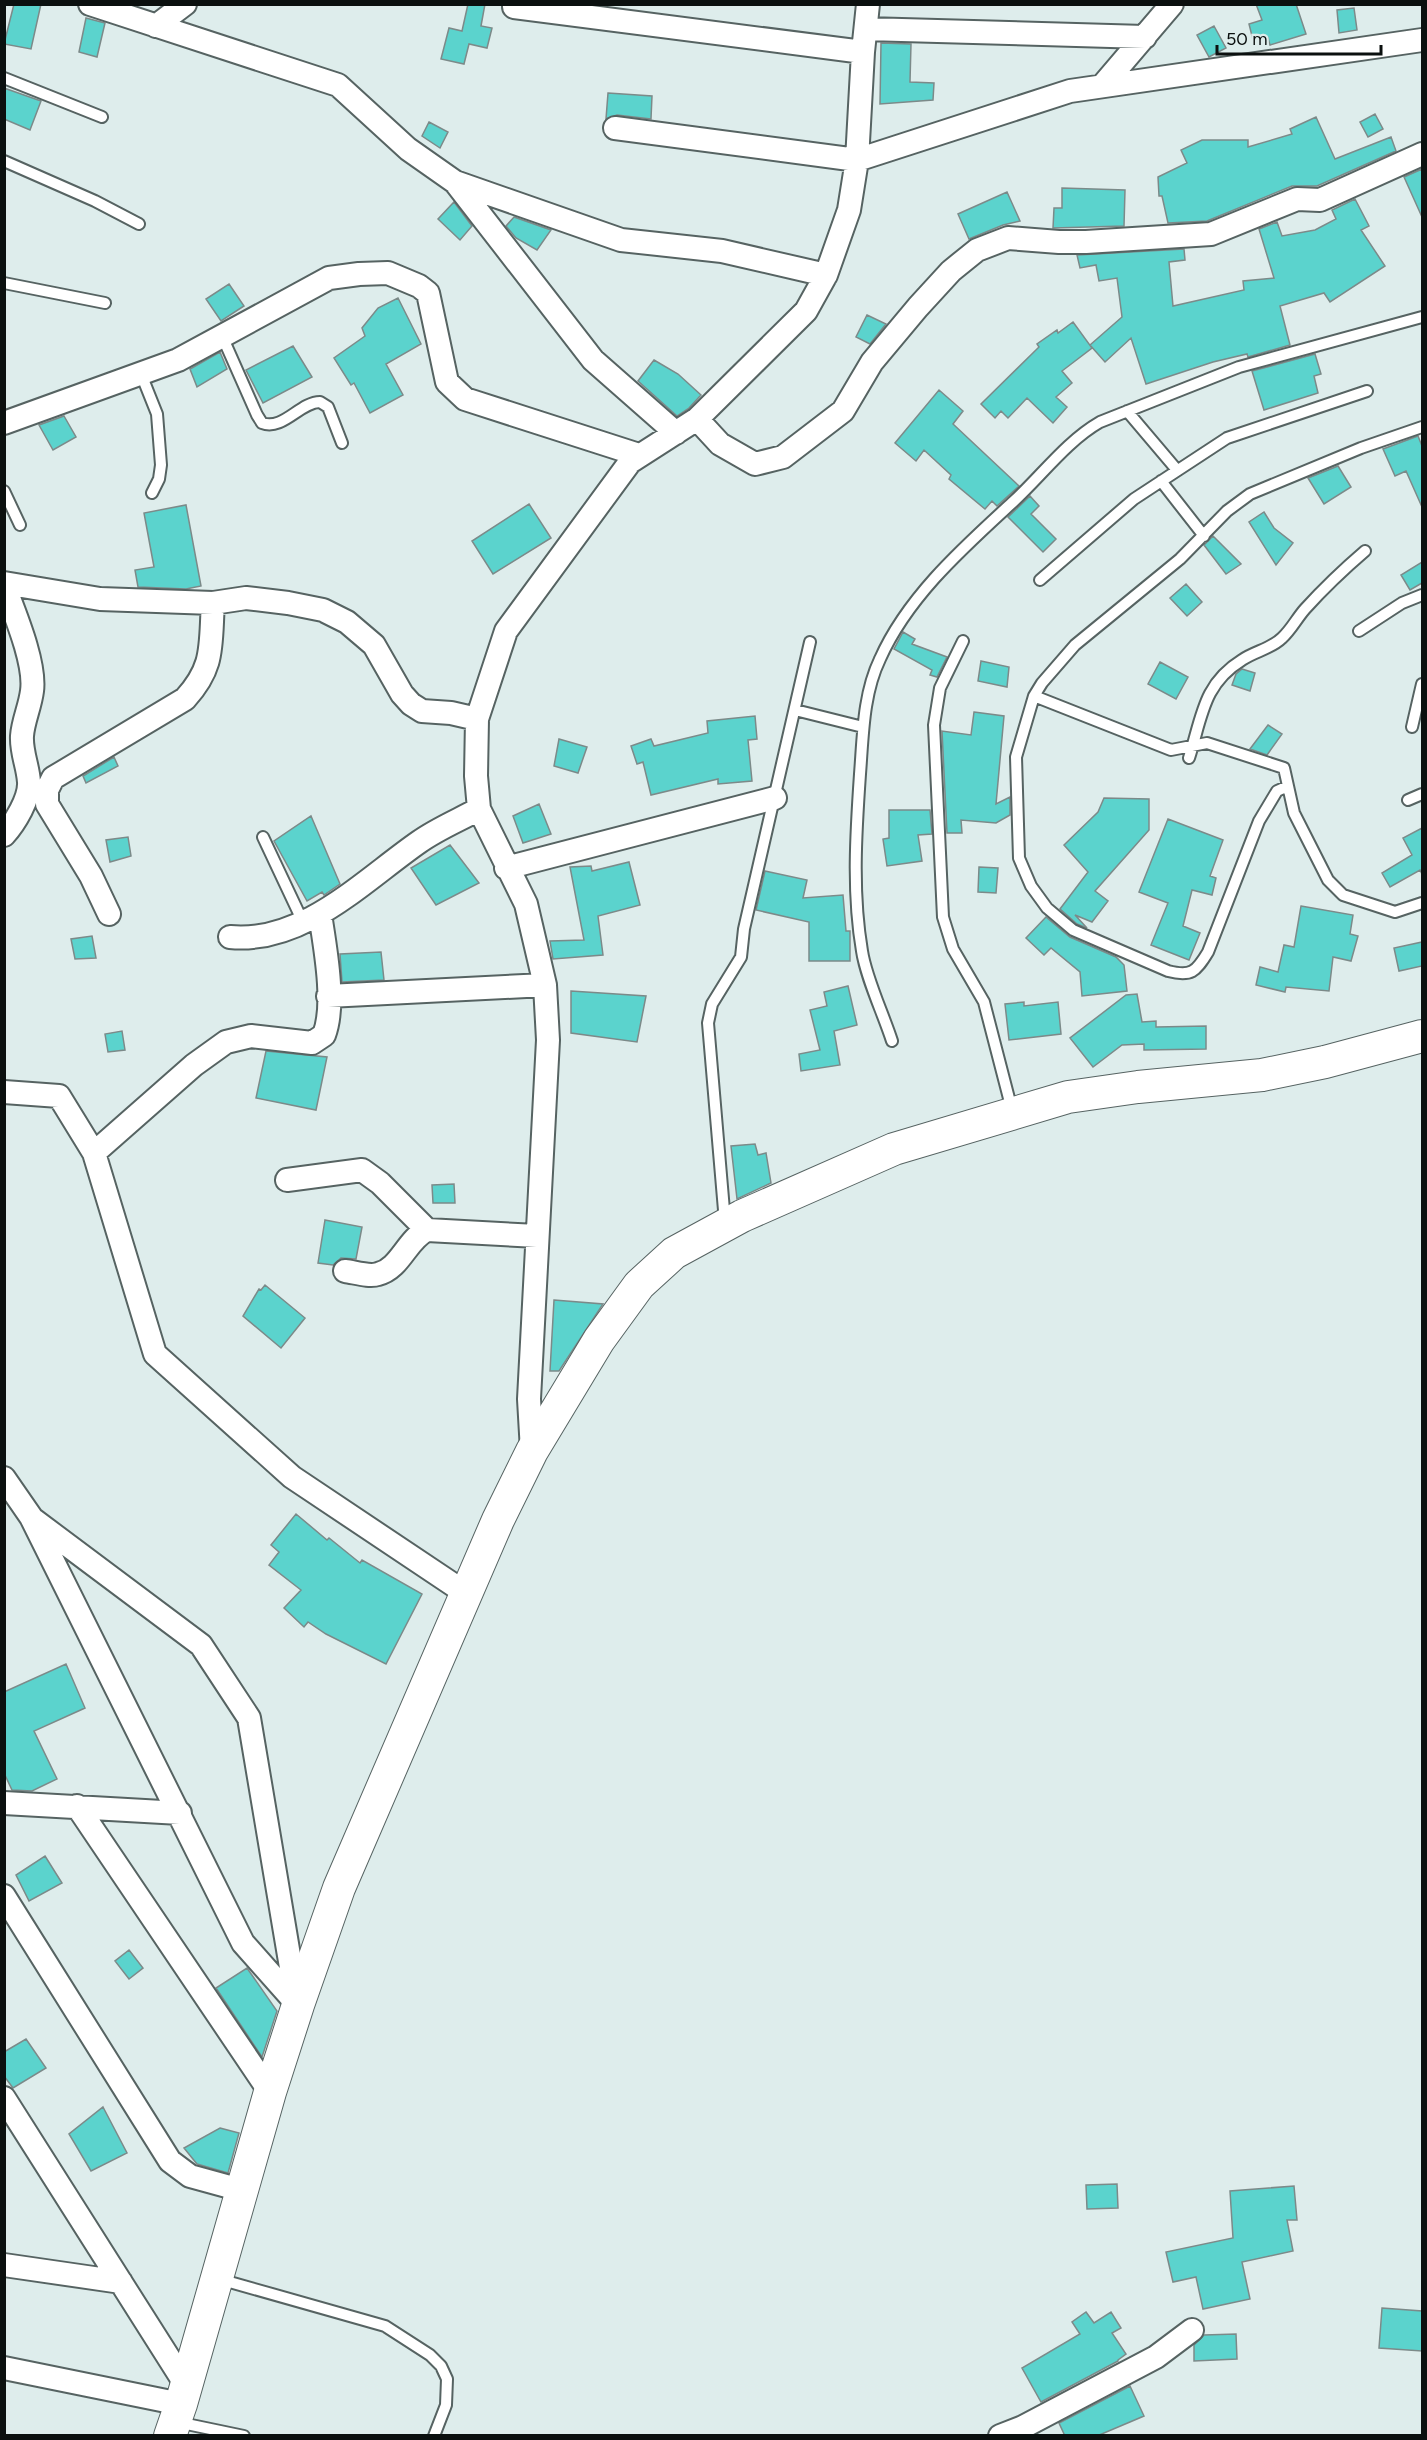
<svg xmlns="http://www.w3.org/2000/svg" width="1427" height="2440" viewBox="0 0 1427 2440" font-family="Figtree,sans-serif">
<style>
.building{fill:#5bd3cd;stroke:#7c8a89;stroke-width:1.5}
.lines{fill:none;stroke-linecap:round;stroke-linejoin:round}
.lane-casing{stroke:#566362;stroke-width:14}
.street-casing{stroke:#566362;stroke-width:26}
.secondary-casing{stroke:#566362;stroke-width:34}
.lane{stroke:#fff;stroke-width:10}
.street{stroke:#fff;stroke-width:22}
.secondary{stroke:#fff;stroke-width:32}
</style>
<rect width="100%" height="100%" fill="#deedec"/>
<path class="building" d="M14,4H41L31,49L4,44Z
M468,4H485L481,26L492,28L487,48L469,44L464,64L441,59L449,28L462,31Z
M1256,4H1296L1306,34L1270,45L1268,38L1254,44L1249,24L1262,20Z
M1354,8L1357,30L1339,33L1337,10Z
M86,18L105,23L97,57L79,52Z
M1214,26L1226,48L1209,57L1197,35Z
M881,43L911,44L910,82L934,83L933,100L880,104Z
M4,88L41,101L30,130L4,119Z
M608,93L652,96L651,119L617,115L606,119Z
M1375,114L1383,129L1368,137L1360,122Z
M1316,117L1335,159L1391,137L1396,151L1317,186H1292L1207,221L1168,223L1162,196H1159L1158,177L1187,163L1181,150L1202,140H1248V147L1292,134L1290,129Z
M429,122L448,132L440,148L422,136Z
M1422,169V217L1404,177Z
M1062,188L1125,190L1124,226L1053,228L1054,208H1062Z
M1007,192L1020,221L1003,225L969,239L958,214Z
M1355,199L1369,226L1361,230L1385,266L1330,302L1324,293L1280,306L1290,345L1248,357L1247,354L1213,362L1146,384L1131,338L1105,362L1090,345L1122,317L1117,278L1099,281L1096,265L1080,268L1077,255L1184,249L1185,260L1169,262L1173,306L1244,290L1243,281L1274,278L1259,229L1277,222L1282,236L1315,230L1336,219L1332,210Z
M454,202L472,226L460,240L438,219Z
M514,217L551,230L537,250L516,238L506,226Z
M229,284L244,306L221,321L206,299Z
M398,298L421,344L386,364L403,395L370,413L354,383L351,385L334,358L365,336L362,328L378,308Z
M867,315L886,324L870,344L856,337Z
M1073,322L1092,348L1062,371L1072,383L1056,397L1067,407L1053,423L1027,398L1008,418L1001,411L995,418L981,404L1039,347L1037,344L1057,330L1058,333Z
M293,346L312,377L263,403L246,370Z
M220,352L227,369L197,387L190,369Z
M1315,354L1321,374L1314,376L1318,393L1264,410L1252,371Z
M654,360L678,374L701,395L689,408L677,416L638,381Z
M939,390L963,411L953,424L1019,486L997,506L992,501L985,509L949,479L951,475L924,450L916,461L895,443Z
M64,416L76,437L53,450L39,425Z
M1418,436L1422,446V507L1406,471L1395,476L1383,449Z
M1338,466L1351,487L1324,504L1308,478Z
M1030,496L1039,506L1031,514L1056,539L1043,552L1008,517Z
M529,504L551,538L493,574L472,541Z
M186,505L201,586L186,589L138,587L135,570L154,567L144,513Z
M1264,512L1274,528L1293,543L1276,565L1249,522Z
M1213,536L1241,564L1226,574L1204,545Z
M1422,562V583L1410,590L1401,575Z
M1186,584L1202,602L1187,616L1170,598Z
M903,632L915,639L912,644L947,657L937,677L930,675L932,670L894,649Z
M981,661L1009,667L1007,687L978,681Z
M1160,662L1188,677L1176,699L1148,684Z
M1242,669L1255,673L1250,691L1232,685L1236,674Z
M974,712L1004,716L996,804L1010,797V815L996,823L961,820L962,833H947L942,731L971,735Z
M755,716L757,739L748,740L752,781L718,784V779L651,795L643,762L637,764L631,746L651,739L654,746L708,733L707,721Z
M1268,725L1282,734L1267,755L1250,749Z
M559,739L587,747L578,773L554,766Z
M114,757L118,766L86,783L83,776Z
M1104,798L1149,799V830L1095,891L1108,901L1092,922L1075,915L1087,928L1077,924L1060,909L1088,872L1064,845L1098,812Z
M539,804L551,834L523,843L513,816Z
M889,810H930L932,834L918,835L922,861L887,866L883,839L889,838Z
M311,816L340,884L324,895L322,892L307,901L274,841Z
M1168,819L1223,840L1210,876L1216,878L1212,895L1192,890L1183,926L1200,933L1189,960L1151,945L1168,903L1139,892Z
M1422,828V874L1420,870L1390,887L1382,873L1412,855L1403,838Z
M128,837L131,856L110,862L106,840Z
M450,845L479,883L436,905L411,868Z
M629,862L640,905L598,916L603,955L553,959L550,941L584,940L570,867L591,866L592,871Z
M979,867L998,868L996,893L978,892Z
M765,871L807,880L803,898L843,895L846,931H850V961H809V922L756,910Z
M1301,906L1353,915L1350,934L1358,936L1351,961L1333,957L1329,991L1286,987L1285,992L1256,985L1260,967L1278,972L1284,945L1294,947Z
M1046,917L1070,937L1116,957L1124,965L1127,991L1082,996L1080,972L1051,948L1044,955L1026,938Z
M92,936L96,958L75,959L71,939Z
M1422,942V966L1399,971L1394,948Z
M381,952L384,980L342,982L340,954Z
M848,986L857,1025L834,1031L840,1065L801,1071L799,1054L820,1050L810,1010L827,1006L824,992Z
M571,991L646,996L637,1042L571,1033Z
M1137,994L1142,1022L1156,1021V1027L1206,1026V1049L1144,1050V1044L1122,1045L1093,1067L1070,1038L1126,995Z
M1024,1002V1006L1058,1002L1061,1034L1009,1040L1005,1004Z
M122,1031L125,1050L108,1052L105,1034Z
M266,1051L327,1057L316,1110L256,1098Z
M755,1144L758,1155L766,1153L771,1183L737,1199L731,1146Z
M454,1184L455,1203H433L432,1185Z
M325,1220L362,1227L356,1259L341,1258L333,1265L318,1263Z
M265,1285L305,1318L281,1348L243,1316L259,1289L261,1290Z
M554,1300L603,1304L559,1371H550Z
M296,1514L327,1540L329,1538L360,1563L362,1560L422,1594L386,1664L326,1634L308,1622L304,1627L284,1608L301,1590L269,1565L279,1552L271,1545Z
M66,1664L85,1708L34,1731L57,1779L32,1791L12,1790L4,1773V1692Z
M45,1856L62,1883L29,1901L16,1875Z
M129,1950L143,1968L129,1979L115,1961Z
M247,1968L277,2011L262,2057L216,1988Z
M26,2039L46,2068L13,2088L4,2076V2052Z
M103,2107L127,2153L91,2171L69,2134Z
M220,2128L239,2133L228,2173L197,2164L184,2148Z
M1117,2184L1118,2208L1087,2209L1086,2185Z
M1294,2186L1297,2220H1287L1293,2251L1242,2262L1250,2299L1203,2309L1196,2277L1173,2282L1166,2252L1233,2238L1230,2191Z
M1382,2308L1422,2311V2351L1379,2348Z
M1086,2312L1094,2323L1111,2312L1121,2328L1112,2333L1126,2354L1118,2360V2361L1041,2402L1022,2368L1080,2334L1072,2322Z
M1236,2334L1237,2359L1194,2361V2345L1204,2335Z
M1130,2386L1144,2416L1097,2436H1065L1059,2423Z"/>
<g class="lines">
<defs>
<path id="lane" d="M4,78L102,117
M4,161L95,201L139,224
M4,283L105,303
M222,336L257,415L262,423C283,431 300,402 320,402L328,407L342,443
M141,374L157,414L161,465L159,479L152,493
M1127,411L1177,470
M1161,481L1204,536
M4,491L20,525
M1040,580L1134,499L1227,438L1367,391
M1359,631L1402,603L1422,595
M963,641L940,688L934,725L943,917L953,949L984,1002L1012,1110
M1034,696L1171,750L1207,743L1284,768L1294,813L1328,880L1343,895L1395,912L1422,903
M795,710L863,727
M1412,727L1422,684
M1189,758C1202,717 1203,684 1242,660C1255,651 1271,649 1282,638C1291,630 1297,618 1305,609C1324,588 1344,569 1365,551
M1288,786L1277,791L1259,821L1208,952C1196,972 1191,977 1168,971L1073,930L1047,908L1031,886L1019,858L1016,757L1034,696L1042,683L1075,645L1180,559L1227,511L1250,494L1361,448L1422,427
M1408,800L1422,794
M263,837L303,922
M892,1041C883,1013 866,978 862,951C852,893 856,832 860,774C863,736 863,694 880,659C908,596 964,547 1014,501C1042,475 1067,441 1100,422L1239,367L1422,317
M725,1222L708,1023L712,1004L741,957L744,929L810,642
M219,2279L385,2326L430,2355L441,2366L447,2379L446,2405L434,2436
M177,2422L244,2436"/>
<path id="street" d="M90,4L338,85L408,149L455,182L621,240L722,251L826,275
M514,4V7L863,52
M156,26L185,4
M866,29L1145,37
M1103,85L1172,4
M615,128L857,160L1070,91L1422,40
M455,182L593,360L676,433
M697,419L720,444L755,464L783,457L843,411L872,362L918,307L951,271L977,250L1008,238L1059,242H1086L1211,234L1297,199L1320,200L1422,154
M4,423L178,360L329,278L359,274L388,273L419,286L428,293L447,382L465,399L639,455
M4,583L100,599L213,603L246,598L288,603L323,610L347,622L374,645L402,694L411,704L422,711L451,713L477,719
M4,585C14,612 36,663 32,691C30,707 23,721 22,736C21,752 28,766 29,782C30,798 15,823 4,835
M506,868L775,798
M109,914L91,876L47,804V790L53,778L185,699C215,666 210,646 213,603
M230,937C303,944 363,881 419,842C437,829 459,820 479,809
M328,996L545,985
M4,1092L59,1096L94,1153L155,1354L292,1477L467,1594
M94,1153L194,1065L226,1042L251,1036L312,1043L324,1035C336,1004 325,947 320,914
M287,1180L362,1170L380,1183L427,1230L537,1236
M345,1271C354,1272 369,1277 378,1274C400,1269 407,1239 427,1230
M532,1451L529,1399L548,1040L545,985L526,904L479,809L476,776L477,719L506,631L630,462L697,419L806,311L826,275L849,210L857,160L863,52L868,4
M4,1478L31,1517L243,1943L298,2005
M34,1520L201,1645L249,1718L297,2003
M4,1803L180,1813
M77,1806L270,2092
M4,1896L170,2161L190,2176L241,2190
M4,2098L186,2385
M4,2265L121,2282
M4,2368L181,2404
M1000,2436L1023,2427L1156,2357L1192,2330"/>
<path id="secondary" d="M170,2436L181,2404L270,2092L298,2005L339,1888L498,1520L532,1451L599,1340L639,1285L674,1253L742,1216L894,1149L1068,1097L1138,1087L1262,1075L1325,1062L1422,1036"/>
</defs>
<use href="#lane" class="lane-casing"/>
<use href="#street" class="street-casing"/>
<use href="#secondary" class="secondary-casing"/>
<use href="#lane" class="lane"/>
<use href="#street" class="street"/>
<use href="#secondary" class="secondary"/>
</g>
<rect width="1427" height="2440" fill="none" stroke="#0b100f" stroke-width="12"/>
<path d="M1217 45v9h164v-9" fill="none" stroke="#0b100f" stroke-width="3"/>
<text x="1226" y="45" font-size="18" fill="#0b100f" stroke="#deedec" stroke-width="4.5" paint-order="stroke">50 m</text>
</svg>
